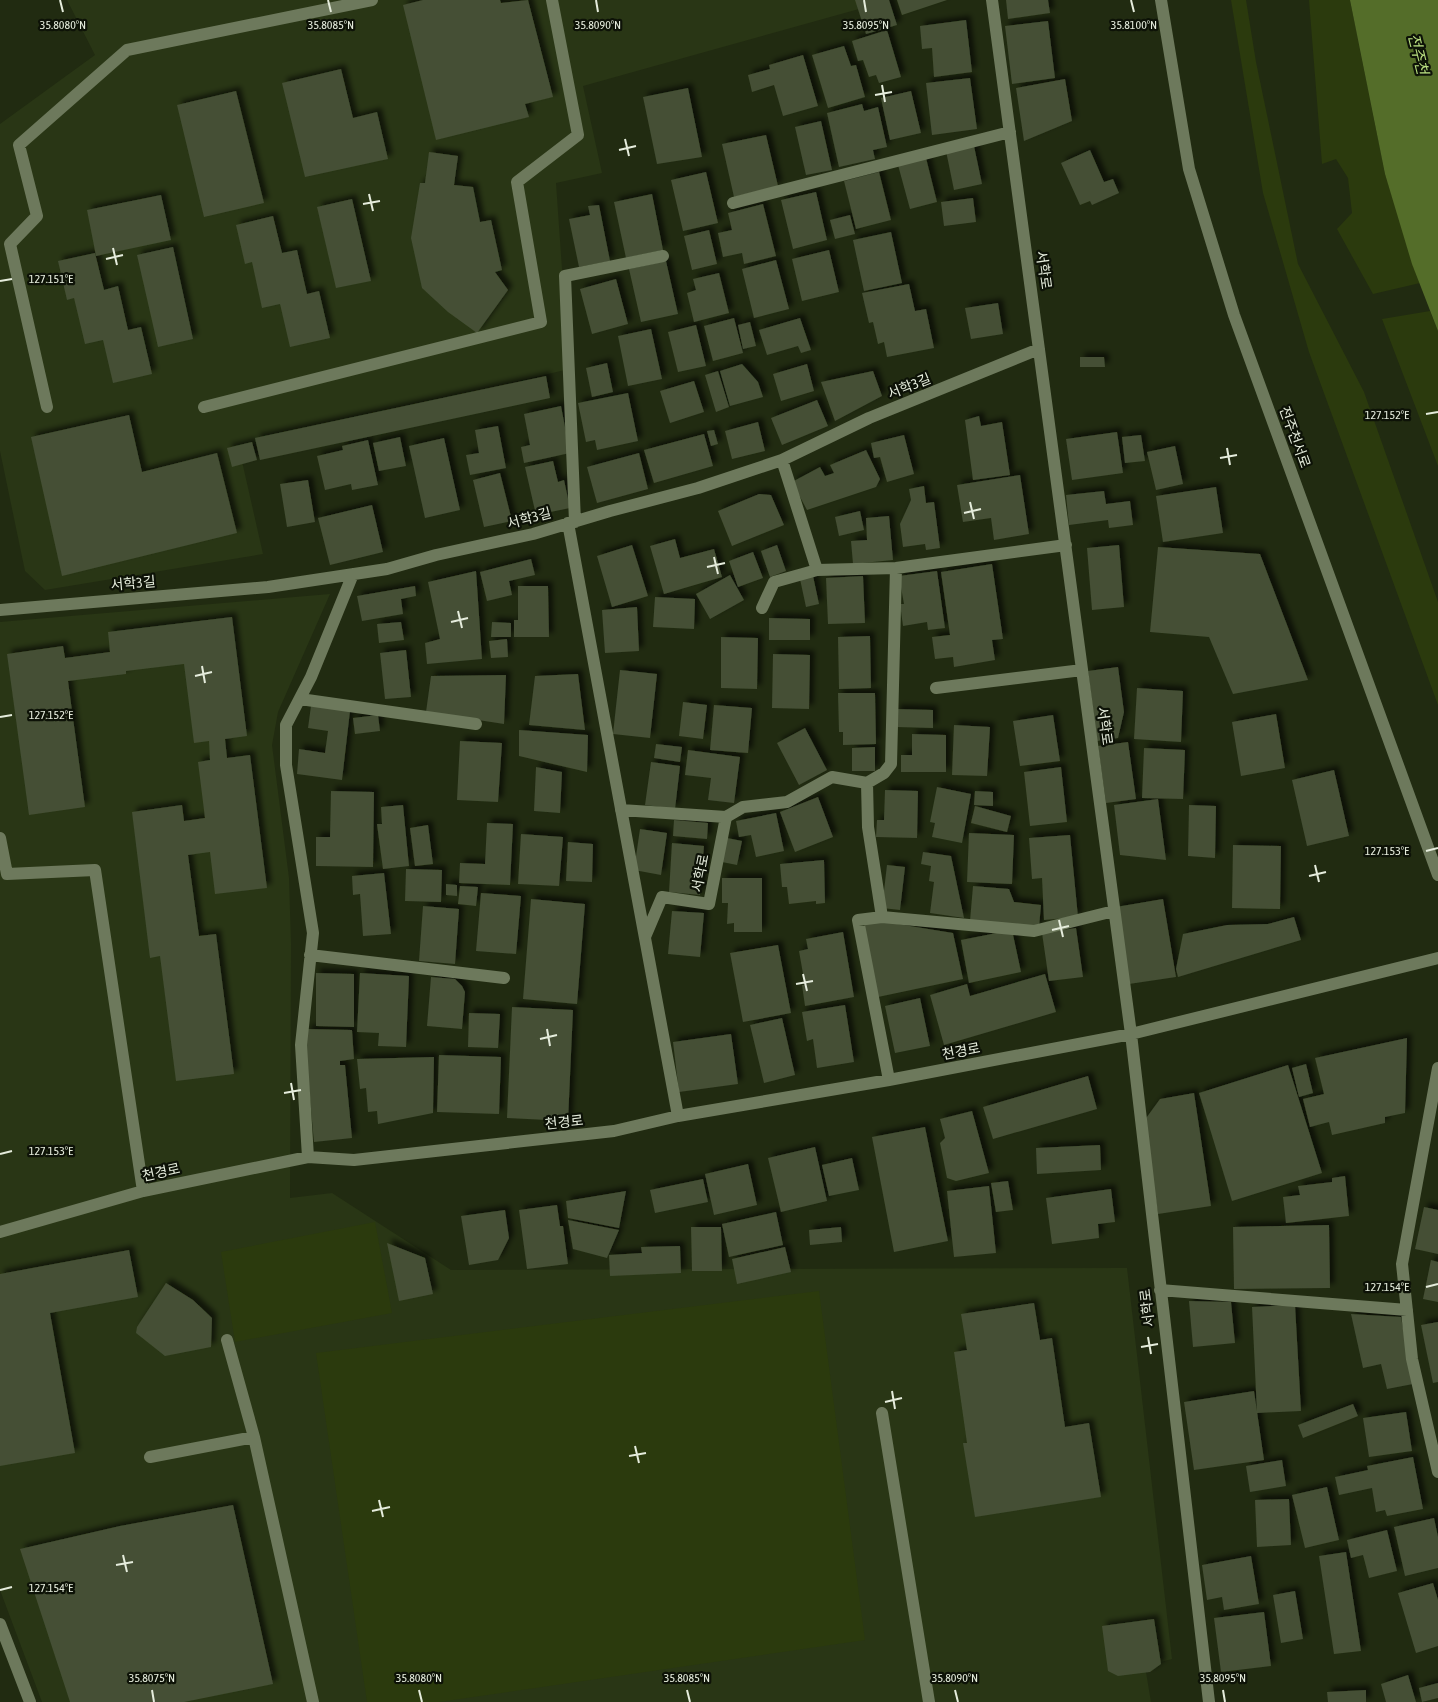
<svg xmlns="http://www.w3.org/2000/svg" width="1438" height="1702" viewBox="0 0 1438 1702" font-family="'Asap Condensed','Noto Sans KR',sans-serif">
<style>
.built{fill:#293615}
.green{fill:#2b3a0d}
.water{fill:#546d29}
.building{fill:#444f34;filter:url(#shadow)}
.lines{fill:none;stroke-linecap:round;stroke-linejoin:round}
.minor{stroke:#6d795c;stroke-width:12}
.ticks{fill:none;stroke:#e5ecdc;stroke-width:2}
.labels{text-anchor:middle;stroke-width:4.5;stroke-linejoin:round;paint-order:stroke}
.street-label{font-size:14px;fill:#e5ecdc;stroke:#0d1207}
.water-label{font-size:15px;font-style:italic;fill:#bae081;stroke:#0d1207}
.ticks-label{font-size:12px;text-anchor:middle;fill:#e5ecdc;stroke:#0d1207;stroke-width:4.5;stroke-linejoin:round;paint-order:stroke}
</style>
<defs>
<filter id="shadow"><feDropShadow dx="4.5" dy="-4.5" stdDeviation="2.5" flood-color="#0009"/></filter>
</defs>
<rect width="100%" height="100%" fill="#212b11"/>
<path class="built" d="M67,0H857L859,9L583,86L602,173L556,183L569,369L239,448L263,554L45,590L25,571L0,451V124L95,55Z
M330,594L278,712L272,745L289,878L291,944L290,1198L332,1193L451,1270L1127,1268L1172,1659L1145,1666L1151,1702H42L0,1590V622Z"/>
<path class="green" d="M1231,0H1246L1256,62L1298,264L1364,392L1438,602V705L1309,352L1263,193Z
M1309,0H1350L1385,174L1420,283L1373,294L1337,229L1352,213L1348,178L1336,159L1322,164Z
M1430,311L1438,331V466L1382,319Z
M375,1222L392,1313L235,1342L221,1252Z
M819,1291L865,1640L439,1702H367L316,1353Z"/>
<path class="water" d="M1350,0H1438V331L1412,264L1385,174Z"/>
<path class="building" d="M423,0H500L501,3L528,0L553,97L525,104L529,117L436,140L403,5Z
M855,0H889L897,25L866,34Z
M897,0H947L902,15Z
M1006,0H1048L1050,13L1008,19Z
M966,20L972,72L934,77L932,48L922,49L920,26Z
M1048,21L1055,78L1012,84L1005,26Z
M887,30L901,77L879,83L876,75L869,77L863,60L858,61L852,41Z
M844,46L851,66L856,65L865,97L828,108L812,55Z
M803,55L818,106L783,116L774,85L752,92L748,75L770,69L769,65Z
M341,69L353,118L377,112L388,159L305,177L282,83Z
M970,78L977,129L932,135L926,83Z
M1065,79L1072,121L1024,141L1016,88Z
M688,88L702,157L657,164L643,97Z
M236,91L264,203L204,217L177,105Z
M911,91L921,133L890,140L881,98Z
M862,104L864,111L878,107L887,147L873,150L875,159L839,167L827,113Z
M821,121L832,170L806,175L795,127Z
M766,135L778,186L734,197L722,144Z
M974,146L982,184L954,190L946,151Z
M1090,150L1104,182L1113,179L1119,193L1092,205L1090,201L1080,205L1061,163Z
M429,152L458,156L454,185L473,187L480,222L491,220L502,270L495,272L508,290L477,333L448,312L422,288L411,238L420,183H425Z
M926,158L937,202L910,209L898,165Z
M706,172L718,223L683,231L671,180Z
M879,172L891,220L856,229L844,181Z
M816,192L827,240L793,249L781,200Z
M652,194L663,250L626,258L614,202Z
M161,195L171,240L96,256L87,210Z
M973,198L976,222L944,226L941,202Z
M352,199L371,281L336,288L317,207Z
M763,204L776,256L744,264L742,253L723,257L718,233L732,230L728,213Z
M599,205L610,261L579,267L569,219L590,215L588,206Z
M850,215L855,234L835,239L830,220Z
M273,216L282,253L297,250L307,294L319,291L330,338L290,347L280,304L262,308L252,262L245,264L236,225Z
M709,230L717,264L692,270L684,236Z
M891,232L902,283L864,291L853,240Z
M173,247L193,339L158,347L137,255Z
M829,250L839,292L802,301L792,259Z
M95,253L104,290L118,286L128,330L141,327L152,374L113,383L103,340L85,344L74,298L67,300L58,261Z
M776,260L789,309L754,318L742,269Z
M666,261L678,314L641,322L629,269Z
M719,273L729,313L694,322L687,293L696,290L693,279Z
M616,279L628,324L592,334L580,289Z
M909,284L915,311L926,309L934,348L887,357L884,342L878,344L873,322L869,323L862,293Z
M998,303L1003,334L971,339L965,308Z
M734,318L743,353L713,361L704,326Z
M800,318L811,350L801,353L798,346L767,355L759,330Z
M750,322L756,346L743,349L738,325Z
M696,325L706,366L678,372L668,332Z
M651,329L662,379L628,386L618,336Z
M1080,357H1104L1105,367H1080Z
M607,363L613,392L592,397L586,368Z
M742,364L758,382L763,397L730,406L720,371Z
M807,364L814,391L781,401L773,374Z
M718,371L729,407L716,412L705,375Z
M873,371L882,396L835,421L821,382Z
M546,376L550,398L260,460L255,438Z
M694,381L704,412L670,423L660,391Z
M628,393L638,441L597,450L595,440L586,442L578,403Z
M817,400L828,426L782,445L771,418Z
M561,406L570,453L524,463L521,447L530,445L524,414Z
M129,415L142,472L217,453L237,533L62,576L31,437Z
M979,416L981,426L1002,422L1010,475L973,480L965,420Z
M758,422L765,451L732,459L725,431Z
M498,426L506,468L470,475L466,455L479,453L475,430Z
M714,430L718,444L711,446L707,431Z
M1117,432L1123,473L1072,480L1066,439Z
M704,434L713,466L654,483L644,450Z
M904,435L914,474L887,482L880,457L874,458L871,443Z
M1141,435L1145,461L1125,463L1122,437Z
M400,437L406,466L379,471L373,443Z
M444,438L460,510L425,518L409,446Z
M368,440L378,485L352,490L351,484L325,490L317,456L343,450L342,446Z
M252,442L257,460L232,467L227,448Z
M1175,446L1183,484L1156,490L1147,452Z
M866,450L880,479L876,487L807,510L792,482L820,467L825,476L834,473L830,465Z
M639,453L648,489L597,503L587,467Z
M553,461L558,482L564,480L570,508L536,515L525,467Z
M500,473L512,521L484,527L473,480Z
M1020,475L1029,534L994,540L991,518L963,522L957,485Z
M308,480L315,522L287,527L280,484Z
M924,486L926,503L934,502L940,548L926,550L925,544L903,547L900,524L911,500L909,489Z
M1216,487L1223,533L1163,542L1156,496Z
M1104,491L1106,504L1130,501L1133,525L1109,528L1108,520L1069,525L1066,495Z
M759,494L771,495L784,525L732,546L718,511Z
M372,505L383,552L330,565L318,518Z
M860,511L864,530L839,536L835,517Z
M889,516L893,560L853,564L851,541L867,540L866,518Z
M675,539L680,558L714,549L722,577L664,594L650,546Z
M632,545L648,596L612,607L597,556Z
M777,545L786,571L770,577L761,551Z
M1119,545L1124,607L1092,610L1087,548Z
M1158,547L1260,554L1308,680L1233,694L1209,637L1150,632Z
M753,552L763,578L738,587L729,561Z
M531,559L535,575L509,581L512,595L487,601L480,572Z
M992,564L1003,639L992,640L995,660L954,667L953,657L935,659L932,637L950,635L941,572Z
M476,571L482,659L427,664L425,643L440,639L428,582Z
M937,571L945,628L928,630L927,622L903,626L900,604H904L899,576Z
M730,575L744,600L710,619L696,594Z
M813,576L819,604L806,607L800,579Z
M863,576L865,623L828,624L826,578Z
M415,586L416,596L401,599L403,614L362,621L357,596Z
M518,586H548L549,637H514V620H518Z
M655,597L695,599L694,629L653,627Z
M637,607L639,651L605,653L602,610Z
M232,617L247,736L225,739L227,758L250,755L267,888L215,894L210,852L188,855L199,936L216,934L234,1074L176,1081L160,956L150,958L132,812L182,805L184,821L205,818L198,762L210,760L209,741L194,743L184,664L126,671V674L68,681L85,807L29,815L7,654L63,646L65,658L110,652L108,632Z
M769,618L810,619V640H769Z
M401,622L404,640L379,643L377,624Z
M492,622L511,623V637H491Z
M870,636L871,688L839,689L838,637Z
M721,637L758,638L757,689L721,688Z
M507,639L508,657L491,658L489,641Z
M406,650L411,697L385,699L380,653Z
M773,654L810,655L809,709L772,708Z
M1118,667L1124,712L1118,738L1097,741L1088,671Z
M620,670L657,674L650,738L613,734Z
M578,674L585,730L529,725L535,676Z
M506,675L504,724L426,712L431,676Z
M1137,688L1183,691L1181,742L1134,739Z
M838,693H875L876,744L843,745V732H839Z
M683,702L707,705L703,739L679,736Z
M714,705L752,708L748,753L710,750Z
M311,706L350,711L342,780L297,774L299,749L325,753L328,731L308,728Z
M896,709L933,710V728L896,727Z
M1276,714L1285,768L1241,776L1232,722Z
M378,715L380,731L355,734L353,718Z
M1053,715L1060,761L1020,766L1013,721Z
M954,725L990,727L987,776L952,775Z
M805,728L827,770L799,785L777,743Z
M519,730L588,735L587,772L519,756Z
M912,734L946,735V772H901V755H912Z
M460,741L502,743L498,802L457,800Z
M1128,742L1136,799L1106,803L1098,746Z
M656,744L682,747L680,762L654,758Z
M875,747V771H852V748Z
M1144,748L1185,750L1183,799L1142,798Z
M688,750L740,757L734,803L708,800L711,778L685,775Z
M651,762L680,766L675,809L645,805Z
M536,767L562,772L560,813L534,811Z
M1061,767L1067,822L1030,826L1024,772Z
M1334,770L1349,836L1307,846L1292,780Z
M937,787L971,794L962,843L932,837L935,823L930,822Z
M885,790L918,791L917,838L876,837L877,820H884Z
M331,791L374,792L373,867L316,866V837H330Z
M975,791L993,792V806L974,805Z
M818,797L833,837L795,852L780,812Z
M1158,799L1166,860L1120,855L1114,805Z
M403,805L409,866L383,869L377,824H382L381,807Z
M1189,805L1216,806L1215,858L1188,856Z
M975,806L1011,816L1007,832L971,823Z
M776,813L784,851L756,857L751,835L739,837L736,821Z
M674,820L708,823L707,839L673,836Z
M487,823L513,824L510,885L459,883L460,863L485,864Z
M428,825L433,864L415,866L410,828Z
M640,829L667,833L661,875L634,870Z
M969,833L1014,835L1012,884L967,882Z
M521,834L563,837L559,886L518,884Z
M1070,835L1078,917L1044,920L1042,878L1032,879L1029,838Z
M727,838L742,841L737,865L722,862Z
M568,842L593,844L592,882L566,881Z
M672,843L704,846L700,895L669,892Z
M1233,845L1281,846L1280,909L1232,908Z
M923,852L951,856L964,918L930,913L934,882L929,881L931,866L921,864Z
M824,860L825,903L816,904V901L789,904L787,887H782L780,864Z
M887,865L905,867L900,910L882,908Z
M406,869L442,870L441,902L405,901Z
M384,873L391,934L363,936L360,894L353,895L352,876Z
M722,878H762V932H734V923L727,924L728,903H722Z
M446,884L457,885V896L446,895Z
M460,886L478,887L476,906L458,904Z
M973,886L1009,889L1014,902L1041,905L1039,927L970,921Z
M481,893L521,896L516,954L476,951Z
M531,899L585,904L577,1004L523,999Z
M1163,899L1176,977L1129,984L1116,907Z
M423,906L459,909L455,964L419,961Z
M672,911L704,913L700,957L668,954Z
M1294,917L1301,940L1178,977L1176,969L1183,934L1227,925L1268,924Z
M879,921L953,933L963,979L878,997L864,924Z
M1076,928L1083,977L1049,981L1042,933Z
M1012,930L1021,972L969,983L961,940Z
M843,932L854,997L805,1006L802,985H805L799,951L808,949L806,939Z
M778,945L791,1013L743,1022L730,953Z
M316,973L354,974V1027L316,1026Z
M360,973L409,976L406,1047L378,1046L379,1033L357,1032Z
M1045,974L1056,1012L944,1045L930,995L967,984L970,996Z
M431,977L455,979L462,986L465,992L462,1029L427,1026Z
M920,998L930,1046L895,1053L885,1006Z
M845,1005L854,1062L817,1068L813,1039L807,1041L802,1012Z
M512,1007L573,1010L568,1121L507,1118Z
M469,1013L500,1014L498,1048L468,1047Z
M782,1018L795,1075L764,1083L750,1025Z
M308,1029L352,1030L354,1059L340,1061V1065H345L352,1138L314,1142L305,1044Z
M731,1034L738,1084L679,1092L673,1042Z
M1407,1038L1405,1113L1385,1117V1123L1332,1135L1329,1122L1310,1127L1303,1099L1324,1094L1315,1058Z
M439,1055L501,1057L499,1114L437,1112Z
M434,1057L433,1113L378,1124L377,1111L368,1112L366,1088L360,1089L357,1059Z
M1306,1064L1313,1093L1299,1097L1292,1068Z
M1288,1065L1322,1173L1232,1201L1199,1093Z
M1088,1076L1097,1109L993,1139L983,1107Z
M1194,1093L1211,1206L1158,1214L1144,1121L1160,1099Z
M972,1111L989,1173L956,1181L947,1178L940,1143L945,1138L940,1119Z
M925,1127L948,1241L894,1252L872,1137Z
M1100,1145L1101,1170L1037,1174L1036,1148Z
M815,1147L827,1201L781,1212L768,1158Z
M852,1158L859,1190L829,1196L822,1165Z
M748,1164L757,1205L714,1215L705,1174Z
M1345,1176L1349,1216L1286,1223L1283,1197L1300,1195L1298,1186L1332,1182V1178Z
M703,1179L708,1202L655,1213L650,1190Z
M1008,1181L1013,1210L996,1212L991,1183Z
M989,1186L996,1253L954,1257L947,1191Z
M1111,1189L1115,1222L1098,1224L1099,1238L1052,1244L1046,1198Z
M626,1191L619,1228L568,1218L566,1201Z
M557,1205L560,1226H563L568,1264L527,1269L519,1210Z
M1424,1207L1438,1210V1254L1415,1249Z
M505,1210L509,1238L498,1260L469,1265L461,1216Z
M776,1212L783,1245L729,1257L722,1224Z
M568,1220L619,1230L607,1258L573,1249Z
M1329,1225L1330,1288L1234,1289L1233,1227Z
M691,1227H721L722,1271H692Z
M841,1227L842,1242L810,1245L809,1230Z
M387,1243L425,1258L433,1294L399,1301Z
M680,1246L681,1273L610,1276L609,1255L642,1253L641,1247Z
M785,1247L791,1272L737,1284L732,1259Z
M129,1250L138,1297L50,1313L75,1453L0,1466V1274Z
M1431,1260L1438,1262V1302L1423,1299Z
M166,1283L193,1300L212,1318L211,1347L165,1356L136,1333L137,1327Z
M1189,1301L1231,1302L1235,1343L1193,1347Z
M1034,1303L1040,1340L1052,1338L1065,1427L1089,1423L1101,1497L975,1517L963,1443H967L954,1352L967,1350L961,1314Z
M1295,1305L1301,1411L1257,1413L1252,1307Z
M1351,1314L1401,1317L1413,1384L1387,1389L1381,1364L1363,1368Z
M1438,1322V1382L1433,1383L1421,1325Z
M1254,1391L1264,1460L1194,1470L1184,1402Z
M1353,1404L1358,1416L1303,1438L1298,1425Z
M1406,1412L1412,1451L1369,1457L1363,1418Z
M1413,1457L1423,1509L1387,1516L1385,1510L1376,1512L1372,1488L1339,1495L1335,1477L1368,1470L1367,1466Z
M1282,1460L1286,1486L1250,1492L1246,1466Z
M1327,1487L1339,1540L1305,1548L1292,1495Z
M1289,1499L1291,1545L1257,1547L1255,1500Z
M233,1505L273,1684L184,1702H70L20,1549L120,1526Z
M1434,1518L1438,1537V1568L1405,1576L1394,1527Z
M1387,1530L1397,1571L1369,1578L1363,1555L1351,1558L1347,1540Z
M1346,1552L1361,1651L1334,1654L1319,1556Z
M1251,1556L1259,1604L1224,1610L1222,1597L1207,1600L1202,1565Z
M1433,1583L1438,1600V1646L1416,1653L1398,1593Z
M1295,1591L1303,1639L1281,1643L1273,1595Z
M1264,1612L1271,1666L1221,1672L1214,1618Z
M1154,1619L1161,1664L1150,1672L1118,1676L1108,1671L1102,1626Z
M1408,1675L1416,1702H1386L1381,1684Z
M1438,1683V1698L1422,1702L1419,1688Z
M1366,1690V1702H1328L1327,1692Z"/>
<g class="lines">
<path class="minor" d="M992,0L1131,1034L1209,1702
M1161,0L1189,169L1234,315L1438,875
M733,203L1010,132
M47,407L10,244L37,216L19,145L127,50L372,0
M204,407L541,322L517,182L578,135L552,0
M782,460L817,570
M575,522L565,276L663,256
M568,523L678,1116
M762,608L774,582L817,570L896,568L1066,545
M0,610L268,587L387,569L436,555L533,534L610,511L698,488L782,460L869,418L1039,349
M936,688L1082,670
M300,699L476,724
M867,783L868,827L882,917L858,920L889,1080
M621,810L726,817L743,807L787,802L832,777L867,783L884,773L891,764L896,568
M0,838L7,874L95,870L143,1191
M882,917L1034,931L1114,911
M645,937L662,897L709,904L726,817
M310,955L504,978
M1438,1068L1402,1264L1412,1359L1438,1472
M308,1157L301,1045L313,933L286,765V725L311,677L353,574
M0,1232L143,1191L308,1157L354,1160L614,1131L678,1116L889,1080L1131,1034L1438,958
M1160,1290L1407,1310
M227,1340L254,1437L313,1702
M882,1413L929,1702
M150,1457L254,1437
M0,1624L30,1702"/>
</g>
<path class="ticks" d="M60,0L63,12M328,0L331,12M596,0L598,12M864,0L866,12M1131,0L1134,12M882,85L885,102M875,95L892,92M625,139L629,156M619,150L636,146M369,194L373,211M363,204L380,201M113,248L117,265M106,259L123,255M0,281L12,279M1426,414L1438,412M1227,448L1230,465M1220,458L1237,455M970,502L974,519M964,513L981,509M714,557L718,574M707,567L725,563M458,611L462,628M451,622L468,618M202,666L205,683M195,676L212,672M0,717L12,715M1426,851L1438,848M1315,865L1319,882M1309,876L1326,872M1059,920L1063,937M1052,930L1069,926M803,974L807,991M796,984L813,981M547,1029L550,1046M540,1039L557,1035M291,1083L294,1100M284,1093L301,1090M0,1154L12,1151M1426,1287L1438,1284M1148,1337L1151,1354M1141,1347L1158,1344M892,1391L895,1409M885,1402L902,1398M635,1446L639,1463M629,1456L646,1453M379,1500L383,1517M372,1511L390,1507M123,1555L127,1572M116,1565L133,1562M0,1590L12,1587M152,1690L154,1702M419,1690L422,1702M687,1690L690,1702M955,1690L958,1702M1223,1690L1225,1702"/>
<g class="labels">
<g class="street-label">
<text transform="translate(1044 270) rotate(82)" y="5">서학로</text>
<text transform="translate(909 386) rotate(-22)" y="5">서학3길</text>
<text transform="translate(1295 437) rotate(70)" y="5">전주천서로</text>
<text transform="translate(529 518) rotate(-15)" y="5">서학3길</text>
<text transform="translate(133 583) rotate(-5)" y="5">서학3길</text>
<text transform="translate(1105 726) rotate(82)" y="5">서학로</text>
<text transform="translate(700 873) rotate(-79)" y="5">서학로</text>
<text transform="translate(961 1051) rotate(-11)" y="5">천경로</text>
<text transform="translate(564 1122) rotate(-6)" y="5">천경로</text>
<text transform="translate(161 1172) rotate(-12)" y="5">천경로</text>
<text transform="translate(1147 1308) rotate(-97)" y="5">서학로</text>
</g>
<g class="water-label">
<text transform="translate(1418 54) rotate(76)" y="5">전주천</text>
</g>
</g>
<g class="ticks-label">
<text x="63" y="29">35.8080°N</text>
<text x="331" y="29">35.8085°N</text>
<text x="598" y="29">35.8090°N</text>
<text x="866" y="29">35.8095°N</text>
<text x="1134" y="29">35.8100°N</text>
<text x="51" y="283">127.151°E</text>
<text x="1387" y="419">127.152°E</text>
<text x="51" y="719">127.152°E</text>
<text x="1387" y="855">127.153°E</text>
<text x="51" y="1155">127.153°E</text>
<text x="1387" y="1291">127.154°E</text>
<text x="51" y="1592">127.154°E</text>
<text x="152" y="1682">35.8075°N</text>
<text x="419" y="1682">35.8080°N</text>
<text x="687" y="1682">35.8085°N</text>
<text x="955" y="1682">35.8090°N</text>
<text x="1223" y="1682">35.8095°N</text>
</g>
</svg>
